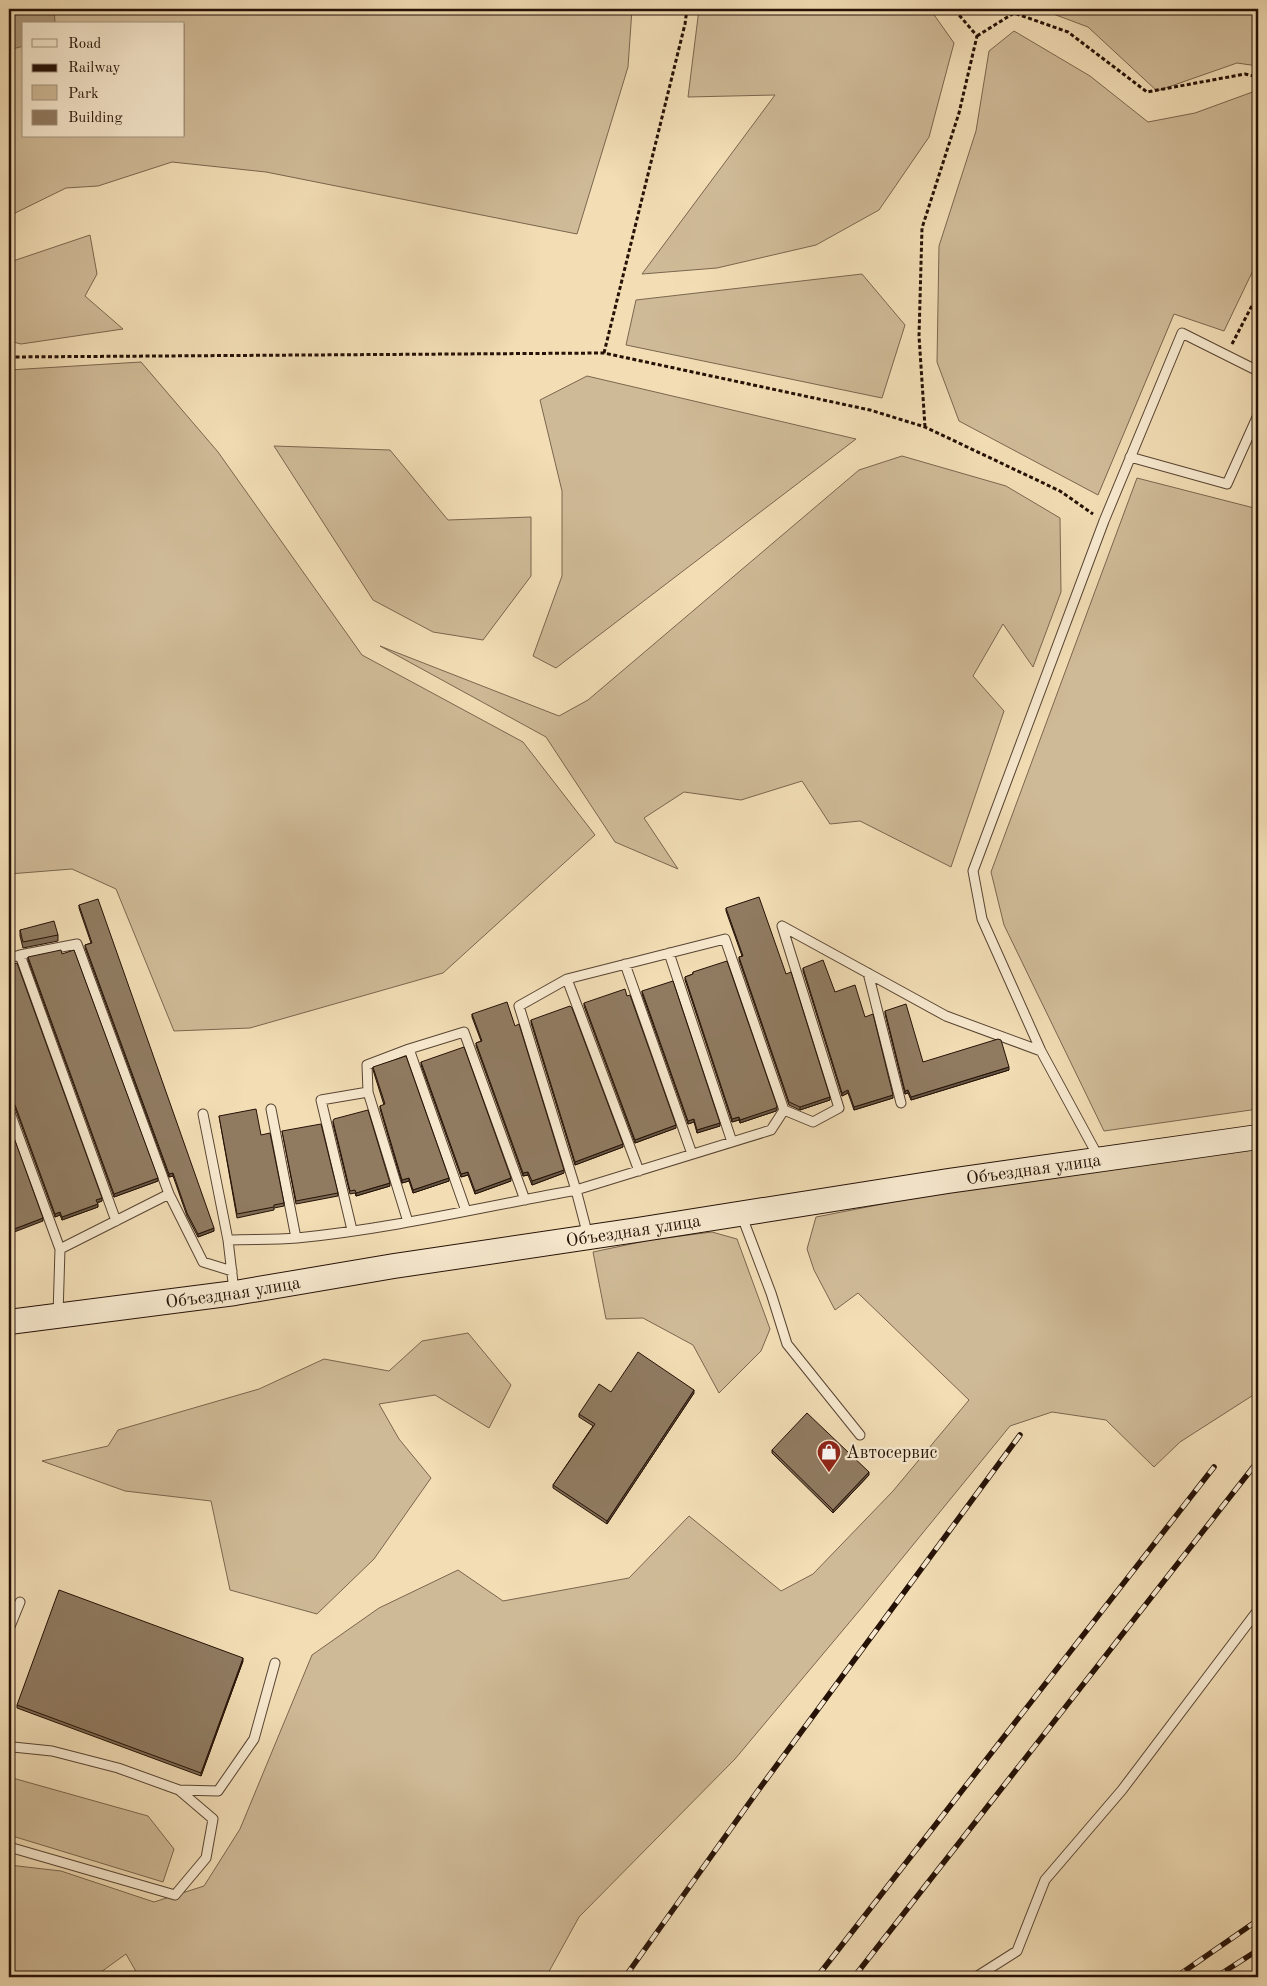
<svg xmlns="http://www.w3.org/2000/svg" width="1267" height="1986" viewBox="0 0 1267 1986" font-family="'Old Standard TT',serif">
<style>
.green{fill:#cfba97;stroke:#7a664e;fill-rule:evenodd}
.water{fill:#ac987a;stroke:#76624c}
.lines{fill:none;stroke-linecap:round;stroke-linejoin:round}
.lane-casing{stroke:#584432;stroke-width:11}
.secondary-casing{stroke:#251106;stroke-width:26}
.path{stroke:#251106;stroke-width:3;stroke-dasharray:4 2.5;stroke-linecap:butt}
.lane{stroke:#f7e9cf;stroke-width:9}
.secondary{stroke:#f7e9cf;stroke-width:24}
.rail-casing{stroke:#251106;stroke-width:5.5}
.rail{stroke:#f7e9cf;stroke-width:4;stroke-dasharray:11;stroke-linecap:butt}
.wall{fill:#7c6a53;stroke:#251106}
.shaded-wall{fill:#655644;stroke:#251106}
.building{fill:#907b61;stroke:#251106}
.labels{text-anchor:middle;stroke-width:4.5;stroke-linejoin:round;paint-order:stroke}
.street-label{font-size:18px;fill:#251106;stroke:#f7e9cf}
.poi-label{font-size:18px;fill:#251106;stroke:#f7e9cf;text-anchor:start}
</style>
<rect width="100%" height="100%" fill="#f2ddb5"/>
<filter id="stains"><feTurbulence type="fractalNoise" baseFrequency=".004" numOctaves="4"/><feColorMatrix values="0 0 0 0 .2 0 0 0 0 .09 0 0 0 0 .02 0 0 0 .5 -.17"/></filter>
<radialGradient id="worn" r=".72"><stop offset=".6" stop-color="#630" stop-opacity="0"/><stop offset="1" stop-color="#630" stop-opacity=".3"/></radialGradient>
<path class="green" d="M9,9H632L628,67L577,234L266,172L172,162L98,186L66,188L9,216ZM24,24H184V136H24Z
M699,9H930L954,43L929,137L879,210L816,245L717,268L642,274L775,95L688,97Z
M1040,9H1258V66L1237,63L1157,91L1088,27Z
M1014,31L1090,76L1148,122L1195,113L1258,90V260L1224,331L1174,314L1098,495L959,421L937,362L939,246L976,131L989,51Z
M90,235L97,274L85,296L123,329L21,344L9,341V264L13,261Z
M862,274L905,325L882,398L626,345L636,300Z
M141,362L218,452L362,655L523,742L595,835L443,973L250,1028L174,1031L116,889L72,869L9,874V370Z
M587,376L856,439L556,668L533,656L562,576V491L540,400Z
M274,446L390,450L448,520L531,517V576L483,640L433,632L373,600Z
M902,456L1006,486L1060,518L1061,592L1033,667L1003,624L973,676L1004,711L951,867L860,821L830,824L802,781L741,800L684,792L644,818L678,869L615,842L546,737L380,646L559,716L588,700L859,470Z
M1137,478L1258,509V1109L1104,1131L1004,925L991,872Z
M1258,1148V1392L1180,1442L1154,1467L1106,1420L1052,1412L1010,1426L864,1605L735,1759L579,1917L546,1977H137L138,1975L126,1954L94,1977H9V1865L61,1871L154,1902L204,1886L240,1829L312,1655L379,1608L458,1570L503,1601L629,1578L689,1516L781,1591L813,1574L893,1491L969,1400L858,1293L835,1310L814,1270L807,1249L816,1217L964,1188Z
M712,1232L737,1239L770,1329L761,1351L719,1393L693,1345L643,1318L606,1319L593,1252L650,1240Z
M468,1333L511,1385L489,1428L435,1395L379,1404L399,1439L431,1478L374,1559L317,1614L230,1590L211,1501L125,1491L42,1461L108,1446L118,1430L259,1389L324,1359L389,1371L422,1341Z
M9,1777L148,1816L174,1849L163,1882L9,1835Z"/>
<path class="water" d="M9,9H54L55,22L54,24H24V46L12,49L9,43Z"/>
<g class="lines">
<defs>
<path id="lane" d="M1130,457L1227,484L1258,415
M782,926L946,1016L1041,1051
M782,926L839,1108L813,1122L784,1110
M669,953L732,1142
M9,958L20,955
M625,964L692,1154
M868,973L901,1103
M567,979L725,939L784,1110L771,1130L576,1190L588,1236
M409,1049L464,1032L525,1200
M368,1092L367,1065L409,1049L466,1211
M271,1109L296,1238
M9,1110L60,1249
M203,1114L228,1240
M1099,1158L1041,1051L982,919L973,871L1104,521L1182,333L1258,371
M169,1194L203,1262L232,1271
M741,1214L771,1293L787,1344L860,1435
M352,1230L321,1100L368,1092L408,1222
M234,1291L228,1240C251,1239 274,1240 297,1238C390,1229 483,1207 576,1190L519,1006L567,979L639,1171
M58,1315L60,1249L169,1194L77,944L20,955L116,1221
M9,1629L20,1602
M9,1748L13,1747L52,1751L118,1768L179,1790L218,1791L254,1739L275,1663
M9,1847L175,1895L206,1858L213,1819L179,1790
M976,1977L1017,1951L1045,1880L1122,1790L1258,1610"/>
<g id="secondary">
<path id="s1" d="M9,1322L235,1293L394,1266L637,1230L948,1181L1258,1137"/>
</g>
</defs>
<use href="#lane" class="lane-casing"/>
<use href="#secondary" class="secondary-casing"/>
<path class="path" d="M977,36L1014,13L1068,32L1147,92L1245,74L1258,77
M1232,344L1258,294
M604,353L685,24L687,9
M9,357L604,353L870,410L925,427L1060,491L1093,514
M925,427L919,336L922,228L959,113L977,36L954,9"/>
<use href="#lane" class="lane"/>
<use href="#secondary" class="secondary"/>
<defs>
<path id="rail" d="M625,1977L757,1792L1020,1435
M817,1977L1214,1467
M854,1977L1258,1461
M1176,1977L1258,1920
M1216,1977L1258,1950"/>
</defs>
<use href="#rail" class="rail-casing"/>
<use href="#rail" class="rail"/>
</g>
<path class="wall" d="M79,905L214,1231L198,1237L187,1216L173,1176L169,1177L85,948V945L91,943L79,908Z
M726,908L786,974L830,1100L800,1110L789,1105L739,960V957L742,956L726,911Z
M20,930L58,935V941L23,948L20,936Z
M28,957L158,1181L114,1197L28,960Z
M9,966L102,1201L97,1203L98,1207L62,1220L60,1215L55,1217L15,1108L11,1104H9Z
M803,968L835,992L893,1098L854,1110L848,1093L842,1096L803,971Z
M693,972L777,1109L776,1111L740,1123L739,1120L732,1122L685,980V977L693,974Z
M642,991L720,1126L697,1133L694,1122L688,1124L642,994Z
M584,1003L676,1128L635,1143L584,1006Z
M885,1011L923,1062L1009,1070L911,1100L908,1093L905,1094L885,1014Z
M472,1014L564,1173L532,1185L528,1175L523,1176L476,1046V1043L481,1041L472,1017Z
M531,1020L623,1147L575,1165L531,1023Z
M421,1062L511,1181L475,1194L468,1175L461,1177L421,1065Z
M373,1067L449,1181L413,1193L409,1181L402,1183L380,1109V1106L384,1105L373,1070Z
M219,1116L261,1135L284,1203V1206L274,1208V1210L237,1218Z
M333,1121L390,1186L356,1196L355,1193L350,1194L333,1124Z
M282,1131L338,1193V1196L296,1204Z
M611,1392L694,1393L607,1524L553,1488V1485L593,1426L579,1417V1414Z
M772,1450L869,1475L833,1513L772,1453Z
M243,1661L201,1776L17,1708V1705Z"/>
<path class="shaded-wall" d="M1009,1067V1070L911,1100V1097Z
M848,1090V1093L842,1096V1093Z
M908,1090V1093L905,1094V1091Z
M893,1095V1098L854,1110V1107Z
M830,1097V1100L800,1110V1107Z
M777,1106V1109L776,1111L740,1123V1120Z
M739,1117V1120L732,1122V1119Z
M694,1119V1122L688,1124V1121Z
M720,1123V1126L697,1133V1130Z
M676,1125V1128L635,1143V1140Z
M623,1144V1147L575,1165V1162Z
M564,1170V1173L532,1185V1181Z
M468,1172V1175L461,1177V1174Z
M528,1172V1175L523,1176V1173Z
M173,1173V1176L169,1177V1174Z
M158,1178V1181L114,1197V1194Z
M409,1178V1181L402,1183V1180Z
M449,1178V1181L413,1193V1190Z
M511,1178V1181L475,1194V1191Z
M390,1183V1186L356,1196V1193Z
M102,1198V1201L96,1203V1200Z
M98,1204V1207L62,1220V1217Z
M60,1212V1215L55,1217V1214Z
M43,1218V1221L9,1234V1231Z
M214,1228V1231L198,1237V1234Z
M694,1390V1393L607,1524V1521Z
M869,1472V1475L833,1513V1510Z
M243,1658V1661L201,1776V1773Z"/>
<path class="building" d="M759,897L786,974L791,972L830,1097L800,1107L789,1102L739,957L743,956L726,908Z
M98,899L214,1228L198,1234L187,1213L173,1173L169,1174L85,945L92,943L79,905Z
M54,921L58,935L23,942L20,930Z
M61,950L62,954L74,950L158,1178L114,1194L28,957Z
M823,960L835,992L855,985L865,1017L873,1014L893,1095L854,1107L848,1090L842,1093L803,968Z
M727,961L777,1106L776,1108L740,1120L739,1117L732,1119L685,977L693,974V972Z
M17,963L102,1198L96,1200L98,1204L62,1217L60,1212L55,1214L15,1105L11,1101H9V966Z
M673,981L720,1123L697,1130L694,1119L688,1121L642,991Z
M625,989L627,996L630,995L676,1125L635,1140L584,1003Z
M507,1002L515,1026L519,1024L564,1170L532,1181L528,1172L523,1173L476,1043L482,1041L472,1014Z
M906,1004L923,1062L998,1039L1001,1040L1009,1067L911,1097L908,1090L905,1091L885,1011Z
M570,1006L572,1008L623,1144L575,1162L531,1020Z
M464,1047L511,1178L475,1191L468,1172L461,1174L421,1062Z
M406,1056L449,1178L413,1190L409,1178L402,1180L380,1106L385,1104L373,1067Z
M256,1109L261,1135L270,1133L284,1203L274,1205V1207L237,1214L219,1116Z
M368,1110L390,1183L356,1193L355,1190L350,1191L333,1121L334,1119Z
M9,1124L43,1218L9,1231Z
M321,1124L338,1193L296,1201L282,1131Z
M638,1352L694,1390L607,1521L553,1485L595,1424L579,1414L599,1384L611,1392Z
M807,1413L869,1472L833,1510L772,1450Z
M59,1590L243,1658L201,1773L17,1705Z"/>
<defs>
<symbol id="shop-pin" viewBox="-11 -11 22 30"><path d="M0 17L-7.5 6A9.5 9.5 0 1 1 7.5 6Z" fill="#8f2418" stroke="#f7e9cf"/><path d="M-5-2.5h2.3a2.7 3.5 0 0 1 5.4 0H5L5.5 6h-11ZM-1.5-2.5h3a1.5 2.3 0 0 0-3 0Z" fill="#fff"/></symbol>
</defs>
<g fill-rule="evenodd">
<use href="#shop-pin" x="815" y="1438" width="28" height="38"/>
</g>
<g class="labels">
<g class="street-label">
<text dy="6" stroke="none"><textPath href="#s1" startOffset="1036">Объездная улица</textPath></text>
<text dy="6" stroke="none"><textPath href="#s1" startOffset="631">Объездная улица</textPath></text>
<text dy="6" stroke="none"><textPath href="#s1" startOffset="226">Объездная улица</textPath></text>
</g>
<g class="poi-label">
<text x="846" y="1458">Автосервис</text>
</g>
</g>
<rect width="1267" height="1986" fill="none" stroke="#f2ddb5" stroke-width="30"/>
<rect x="10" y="10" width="1247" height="1966" fill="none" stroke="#251106" stroke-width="2.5"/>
<rect x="15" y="15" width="1237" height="1956" fill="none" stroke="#251106"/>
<rect x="22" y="22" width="162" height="115" fill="#f7e9cf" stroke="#a3937f"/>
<rect x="32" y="39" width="25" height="8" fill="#f7e9cf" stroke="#a3937f"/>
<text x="68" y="48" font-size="15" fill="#251106">Road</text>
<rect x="32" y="64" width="25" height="8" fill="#251106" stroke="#a3937f"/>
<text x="68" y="72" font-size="15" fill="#251106">Railway</text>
<rect x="32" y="85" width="25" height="15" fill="#cfba97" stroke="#a3937f"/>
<text x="68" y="98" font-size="15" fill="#251106">Park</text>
<rect x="32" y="110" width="25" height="15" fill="#907b61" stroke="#a3937f"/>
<text x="68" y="122" font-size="15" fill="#251106">Building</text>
<rect width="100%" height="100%" filter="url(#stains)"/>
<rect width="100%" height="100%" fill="url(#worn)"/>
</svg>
